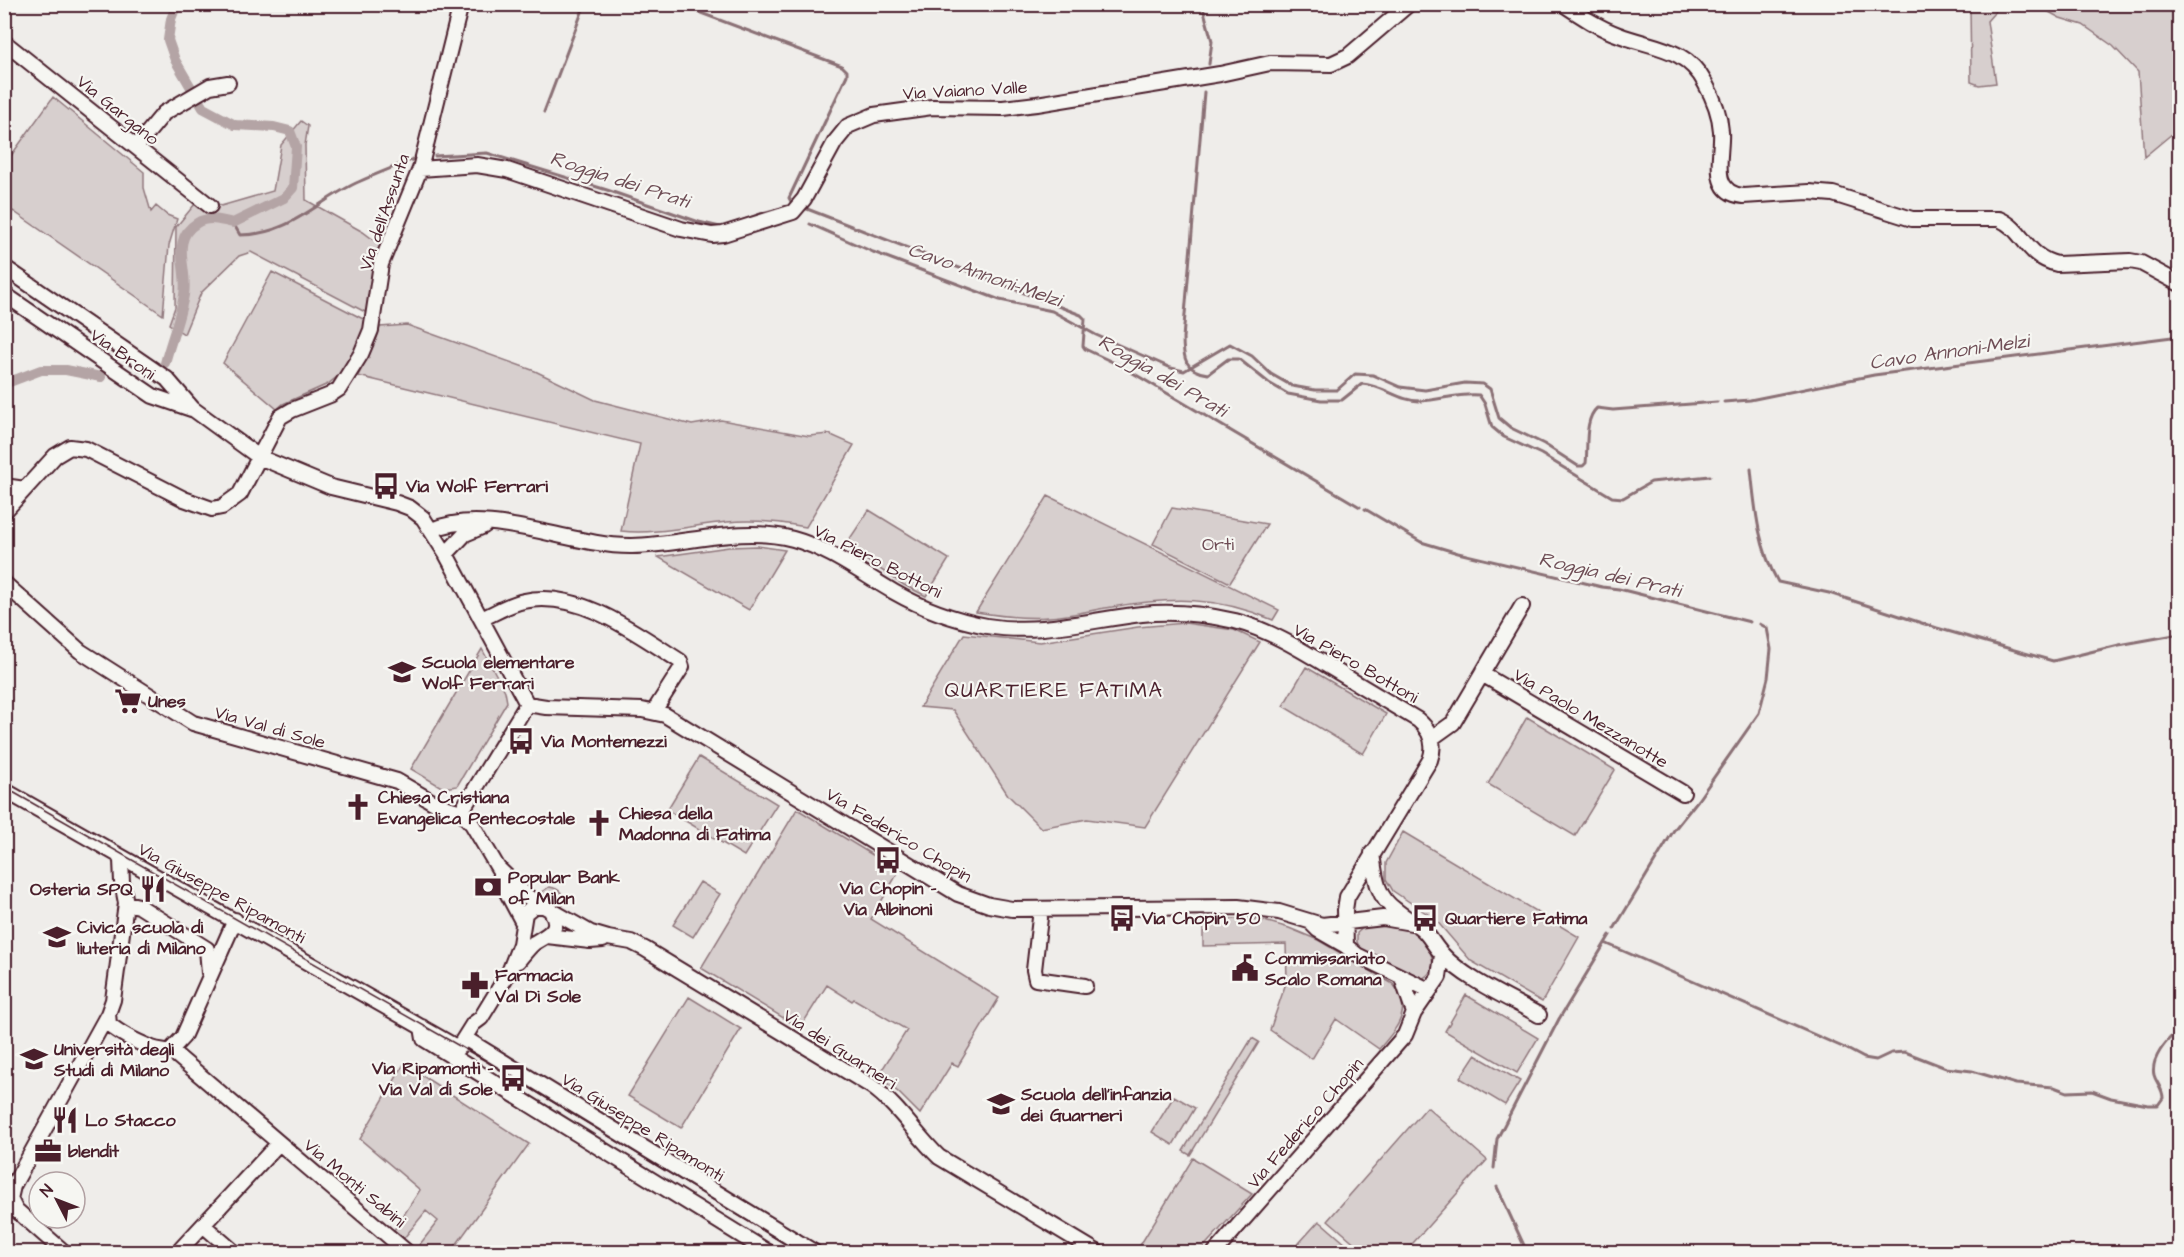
<svg xmlns="http://www.w3.org/2000/svg" width="2184" height="1257" viewBox="0 0 2184 1257" font-family="'Architects Daughter',sans-serif">
<style>
.green{fill:#d7cfce;stroke:#90777c;stroke-width:1.5}
.lines{fill:none;stroke-linecap:round;stroke-linejoin:round}
.stream{stroke:#8a6f74;stroke-width:3}
.canal{stroke:#b4a4a5;stroke-width:10}
.minor-casing{stroke:#4a1f2b;stroke-width:18}
.minor{stroke:#f6f6f2;stroke-width:14}
.tram{stroke:#4a1f2b;stroke-width:1.5}
.labels{text-anchor:middle;stroke-width:4.5;stroke-linejoin:round;paint-order:stroke}
.street-label{font-size:18px;fill:#4a1f2b;stroke:#f6f6f2}
.poi-label{font-size:18px;font-weight:bold;fill:#4a1f2b;stroke:#f6f6f2;text-anchor:start}
.park-label{font-size:18px;fill:#6d4b54;stroke:#f6f6f2}
.water-label{font-size:20px;font-style:italic;fill:#6f4e56;stroke:#f6f6f2}
.quarter-label{font-size:21px;letter-spacing:1.5px;fill:#4a1f2b;stroke:#f6f6f2}
</style>
<rect width="100%" height="100%" fill="#efedea"/>
<filter id="ink" filterUnits="userSpaceOnUse"><feTurbulence type="fractalNoise" baseFrequency=".0167" numOctaves="2"/><feDisplacementMap in="SourceGraphic" scale="12" xChannelSelector="R" yChannelSelector="G"/><feConvolveMatrix kernelMatrix="1 2 1 2 8 2 1 2 1" color-interpolation-filters="sRGB"/></filter>
<g filter="url(#ink)">
<path class="green" d="M1970,5H2001L1987,21L1996,83L1979,85L1971,82Z
M2036,5H2179V128L2144,157L2138,72L2113,46L2083,25L2060,18Z
M53,97L144,172V188L151,212L156,206L167,215L177,219L169,245L163,315L13,211L5,223V164Z
M301,121L308,126L305,145L306,200L363,232L383,247L375,264L367,313L251,252L239,256L201,293L184,334L169,324L175,307L176,227L204,193L221,206L273,191L281,145Z
M272,272L367,321L364,333L343,372L328,384L283,404L277,409L223,363Z
M407,325L535,371L595,400L692,425L721,420L809,436L829,434L854,445L806,527C780,522 754,519 727,522C693,525 656,535 621,531L640,444L358,376L377,338L380,327Z
M1048,496L1279,610L1273,620C1218,596 1170,597 1112,607C1091,610 1070,616 1049,617C1024,619 1000,616 976,612Z
M1172,508L1267,524L1230,583L1153,544Z
M869,510L949,559L926,596L904,585L845,546Z
M729,547L758,546L785,550L749,610L658,557Z
M1185,623L1234,630L1260,642L1145,827L1087,819L1041,828L1008,795L953,710L920,707L964,634L1040,642L1138,627Z
M482,649L505,691L507,702L457,786L443,788L411,769Z
M1306,667L1386,714L1363,754L1283,706Z
M1527,717L1615,770L1575,836L1488,784Z
M699,757L777,804L744,856L667,810Z
M797,809L899,871L871,919L999,998L958,1066L952,1063L920,1114L898,1092L878,1076L907,1030L854,999L852,1001L827,985L800,1028L701,968Z
M1403,832L1579,937L1542,1002L1471,961L1435,919L1393,891L1386,879V863Z
M700,882L720,894L693,937L673,925Z
M549,887C560,888 567,896 562,907L540,893Z
M1203,918L1261,920L1289,928L1318,940L1393,984C1414,1010 1397,1028 1379,1049L1336,1019L1312,1059L1270,1030L1287,980L1286,944L1203,946Z
M1374,923C1385,924 1398,924 1408,928C1426,936 1447,970 1419,980L1360,949L1357,942V933L1365,926Z
M1466,995L1538,1038L1517,1073L1445,1031Z
M689,997L741,1029L681,1128L628,1096Z
M1252,1038L1259,1042L1190,1155L1183,1151Z
M1475,1055L1520,1081L1505,1105L1460,1078Z
M404,1064L529,1144L451,1252H421L417,1248L438,1221L426,1211L404,1238L394,1230L420,1190L360,1139Z
M1174,1096L1195,1108L1173,1145L1152,1132Z
M1427,1107L1487,1160L1405,1252H1365L1328,1220Z
M1193,1158L1252,1194L1199,1252H1136Z
M1319,1221L1323,1224L1355,1252H1291Z"/>
<g class="lines">
<path class="stream" d="M677,4L842,66L847,71V75L789,198L793,205
M1202,4L1212,41L1209,64
M1204,92L1183,338C1183,358 1185,371 1208,374L1228,359H1239L1269,383L1288,394L1321,400H1342L1362,384C1383,385 1400,402 1421,401C1441,400 1459,393 1479,395L1485,404L1492,427L1504,437L1541,454L1612,497L1623,498L1651,482L1710,476
M544,112L585,4
M435,156L487,153L607,190L699,222L724,228
M802,207L1081,315L1085,319L1083,346L1085,349L1121,366L1360,507
M741,221L766,212L786,207
M233,223L240,235C287,235 313,205 352,185C373,175 395,167 416,158
M810,224L873,252L1000,300L1052,311L1096,335L1171,368L1184,371L1230,344L1252,356L1271,374L1292,386L1315,390H1337L1355,374L1373,375L1400,387L1425,390L1465,383L1483,384L1490,389L1499,418L1511,428L1544,444L1578,466H1583L1586,463C1588,447 1584,419 1597,408L1613,410L1717,402
M1724,402L1750,400L1874,375L2180,336
M1751,469C1755,508 1758,547 1778,582L1829,593L1937,628L2053,661L2119,645L2180,634
M1365,509L1421,542L1458,553L1602,587L1619,589L1750,622
M1614,929L1674,830L1698,800L1759,713L1768,678L1771,649L1767,628L1760,624
M1605,943L1847,1049L1864,1058L1876,1060L1891,1053L1905,1052L1946,1068L1972,1071L2016,1084L2054,1087L2067,1092L2092,1091L2111,1098L2148,1105H2158L2163,1098C2163,1088 2156,1083 2154,1075C2150,1058 2168,1039 2180,1028
M1494,1168L1497,1139L1559,1019L1610,935
M1497,1187L1527,1252"/>
<path class="canal" d="M165,363C171,341 180,318 184,295C189,269 169,240 197,223C208,216 221,220 233,223L284,198L293,188L296,147L290,131L274,127L235,125L203,108L175,60L168,40L171,19L177,4
M4,384L41,370H66L101,377"/>
<defs>
<path id="minor" d="M1563,4C1581,16 1599,28 1619,35C1653,48 1686,47 1705,83C1713,97 1720,115 1721,131C1723,153 1708,193 1743,196L1809,192L1833,194L1912,219H1999C2025,230 2024,256 2057,264L2130,261L2141,263L2180,284
M4,42L210,206
M136,147L164,113L210,86L228,83
M420,169L477,165L507,170L681,229L712,235L723,234L793,212L804,199L835,142L848,126L874,115L932,107L1003,108L1037,104L1220,74L1270,63L1331,64L1348,56L1409,4
M4,267L167,379L193,409L259,457L331,487L397,503L410,508L423,518L446,554L527,704
M4,294L153,396L191,409
M4,486L25,489
M4,512L55,456L70,447L86,449L184,499L212,509L222,507L240,494L280,417L292,410L330,395L339,389L361,354L371,330L381,264L420,169L461,4
M432,530C489,505 571,547 632,546C686,545 738,525 793,539C830,549 861,573 894,592C922,608 955,620 987,626C1040,635 1089,620 1142,614C1173,611 1204,614 1235,621C1270,630 1303,651 1333,669C1361,686 1390,703 1418,720C1431,731 1436,744 1430,760L1347,897L1345,910L1346,946
M446,554L465,534L484,526
M4,583L80,651L193,723L397,781L438,805L461,812L472,824L498,868L528,897L591,933L608,938L631,942L645,949L871,1086C899,1106 915,1134 939,1157L1097,1252
M481,619C495,613 509,604 524,601C578,589 636,633 680,661L682,667L654,711
M1482,674L1683,793
M527,704L546,707L642,710L665,715L958,894L989,905L1012,909L1238,907L1279,912L1322,925L1383,918L1417,924
M1432,738L1453,723L1522,606
M4,790L458,1048
M461,812L527,704
M1372,853C1375,875 1376,897 1396,910C1404,917 1414,922 1422,929C1430,936 1434,946 1442,954C1463,978 1510,999 1539,1015
M500,873L504,887L522,921
M126,903L139,906L207,949L209,973
M1040,918L1034,970L1036,979L1085,986
M1313,925L1318,930L1346,946L1357,955L1429,990
M547,936L590,941L603,940
M518,961C523,955 528,948 534,943C547,935 563,929 551,911
M1402,978L1414,1013
M108,1014L109,1024C121,1035 137,1042 152,1048C160,1051 168,1050 175,1054L407,1252
M422,1027L424,1039L768,1252
M471,1042L814,1252
M458,1048L473,1024L481,1018L509,972L520,944L525,913L534,906H543
M170,1051L183,1037L235,920
M10,1199L13,1186L108,1014L113,1000L126,903L122,882L121,860L118,855
M10,1199L15,1209L64,1252
M203,1225L234,1252
M178,1252L279,1143
M1215,1252L1405,1035L1414,1013L1439,977L1442,955"/>
</defs>
<use href="#minor" class="minor-casing"/>
<use href="#minor" class="minor"/>
<path class="tram" d="M4,787L484,1060L798,1252"/>
</g>
</g>
<defs>
<symbol id="bus-bare" viewBox="-9 -9 18 18"><path d="M-5-6H5V4H4V6H2V4H-2V6H-4V4H-5ZM-3.5-4V0h7V-4ZM-3.5 1.2v1.5H-2V1.2ZM2 1.2v1.5H3.5V1.2Z" fill="#4a1f2b" stroke="#f6f6f2" stroke-width="2.5" paint-order="stroke"/></symbol>
<symbol id="school-bare" viewBox="-9 -9 18 18"><path d="M0-5L7-2L0 1L-7-2ZM-4 1L0 2.5L4 1V4Q0 6-4 4Z" fill="#4a1f2b" stroke="#f6f6f2" stroke-width="2.5" paint-order="stroke"/></symbol>
<symbol id="supermarket-bare" viewBox="-9 -9 18 18"><path d="M-6-5.5h2.5l.6 2H6L4.5 2H-2.5L-4.4-4H-6ZM-1.5 3.2a1.3 1.3 0 1 0 .1 0ZM3 3.2a1.3 1.3 0 1 0 .1 0Z" fill="#4a1f2b" stroke="#f6f6f2" stroke-width="2.5" paint-order="stroke"/></symbol>
<symbol id="church-bare" viewBox="-9 -9 18 18"><path d="M-1.2-6h2.4v3.5h3.3v2.4h-3.3V6h-2.4V-.1h-3.3v-2.4h3.3Z" fill="#4a1f2b" stroke="#f6f6f2" stroke-width="2.5" paint-order="stroke"/></symbol>
<symbol id="bank-bare" viewBox="-9 -9 18 18"><path d="M-6-4H6V4H-6ZM0-2.3a2.3 2.3 0 1 0 0 4.6a2.3 2.3 0 1 0 0-4.6Z" fill="#4a1f2b" stroke="#f6f6f2" stroke-width="2.5" paint-order="stroke"/></symbol>
<symbol id="restaurant-bare" viewBox="-9 -9 18 18"><path d="M-5-6h1v4h1v-4h1v4h1v-4h1v5L-1.5 .5V6h-2V.5L-5-1ZM5-6V6H3V1.5H1.5Q1.5-4 5-6Z" fill="#4a1f2b" stroke="#f6f6f2" stroke-width="2.5" paint-order="stroke"/></symbol>
<symbol id="civic-bare" viewBox="-9 -9 18 18"><path d="M-.6-6.5H3V-4.5H.6V-3L4-1V1h2V6H-6V1h2V-1L-.6-3ZM-1.2 2.5V6h2.4V2.5Z" fill="#4a1f2b" stroke="#f6f6f2" stroke-width="2.5" paint-order="stroke"/></symbol>
<symbol id="pharmacy-bare" viewBox="-9 -9 18 18"><path d="M-2-6h4v4h4v4h-4v4h-4v-4h-4v-4h4Z" fill="#4a1f2b" stroke="#f6f6f2" stroke-width="2.5" paint-order="stroke"/></symbol>
<symbol id="university-bare" viewBox="-9 -9 18 18"><path d="M0-5L7-2L0 1L-7-2ZM-4 1L0 2.5L4 1V4Q0 6-4 4Z" fill="#4a1f2b" stroke="#f6f6f2" stroke-width="2.5" paint-order="stroke"/></symbol>
<symbol id="office-bare" viewBox="-9 -9 18 18"><path d="M-6-3h4V-5.5h4V-3h4V5H-6ZM-1-4.5V-3h2v-1.5ZM-6 0V1H6V0Z" fill="#4a1f2b" stroke="#f6f6f2" stroke-width="2.5" paint-order="stroke"/></symbol>
</defs>
<g fill-rule="evenodd">
<use href="#bus-bare" x="367" y="467" width="38" height="38"/>
<use href="#school-bare" x="383" y="653" width="38" height="38"/>
<use href="#supermarket-bare" x="109" y="682" width="38" height="38"/>
<use href="#bus-bare" x="502" y="722" width="38" height="38"/>
<use href="#church-bare" x="339" y="788" width="38" height="38"/>
<use href="#church-bare" x="580" y="804" width="38" height="38"/>
<use href="#bus-bare" x="869" y="841" width="38" height="38"/>
<use href="#bank-bare" x="469" y="868" width="38" height="38"/>
<use href="#restaurant-bare" x="134" y="870" width="38" height="38"/>
<use href="#bus-bare" x="1103" y="899" width="38" height="38"/>
<use href="#bus-bare" x="1406" y="899" width="38" height="38"/>
<use href="#school-bare" x="38" y="918" width="38" height="38"/>
<use href="#civic-bare" x="1226" y="949" width="38" height="38"/>
<use href="#pharmacy-bare" x="456" y="966" width="38" height="38"/>
<use href="#university-bare" x="15" y="1040" width="38" height="38"/>
<use href="#bus-bare" x="494" y="1059" width="38" height="38"/>
<use href="#school-bare" x="982" y="1085" width="38" height="38"/>
<use href="#restaurant-bare" x="46" y="1101" width="38" height="38"/>
<use href="#office-bare" x="29" y="1132" width="38" height="38"/>
</g>
<g class="labels">
<g class="street-label">
<text transform="translate(965 90) rotate(-3)" y="6">Via Vaiano Valle</text>
<text transform="translate(118 110) rotate(39)" y="6">Via Gargano</text>
<text transform="translate(384 212) rotate(-71)" y="6">Via dell'Assunta</text>
<text transform="translate(123 354) rotate(35)" y="6">Via Broni</text>
<text transform="translate(878 561) rotate(27)" y="6">Via Piero Bottoni</text>
<text transform="translate(1356 663) rotate(30)" y="6">Via Piero Bottoni</text>
<text transform="translate(1591 718) rotate(31)" y="6">Via Paolo Mezzanotte</text>
<text transform="translate(270 727) rotate(16)" y="6">Via Val di Sole</text>
<text transform="translate(899 835) rotate(31)" y="6">Via Federico Chopin</text>
<text transform="translate(222 893) rotate(29)" y="6">Via Giuseppe Ripamonti</text>
<text transform="translate(840 1049) rotate(33)" y="6">Via dei Guarneri</text>
<text transform="translate(1305 1123) rotate(-49)" y="6">Via Federico Chopin</text>
<text transform="translate(643 1127) rotate(32)" y="6">Via Giuseppe Ripamonti</text>
<text transform="translate(355 1183) rotate(40)" y="6">Via Monti Sabini</text>
</g>
<g class="poi-label">
<text x="406" y="492">Via Wolf Ferrari</text>
<text x="422" y="668">Scuola elementare<tspan x="422" dy="21">Wolf Ferrari</tspan></text>
<text x="148" y="707">Unes</text>
<text x="541" y="747">Via Montemezzi</text>
<text x="378" y="803">Chiesa Cristiana<tspan x="378" dy="21">Evangelica Pentecostale</tspan></text>
<text x="619" y="819">Chiesa della<tspan x="619" dy="21">Madonna di Fatima</tspan></text>
<text x="508" y="883">Popular Bank<tspan x="508" dy="21">of Milan</tspan></text>
<text x="888" y="894" text-anchor="middle">Via Chopin -<tspan x="888" dy="21">Via Albinoni</tspan></text>
<text x="133" y="895" text-anchor="end">Osteria SPQ</text>
<text x="1142" y="924">Via Chopin, 50</text>
<text x="1445" y="924">Quartiere Fatima</text>
<text x="77" y="933">Civica scuola di<tspan x="77" dy="21">liuteria di Milano</tspan></text>
<text x="1265" y="964">Commissariato<tspan x="1265" dy="21">Scalo Romana</tspan></text>
<text x="495" y="981">Farmacia<tspan x="495" dy="21">Val Di Sole</tspan></text>
<text x="54" y="1055">Università degli<tspan x="54" dy="21">Studi di Milano</tspan></text>
<text x="493" y="1074" text-anchor="end">Via Ripamonti -<tspan x="493" dy="21">Via Val di Sole</tspan></text>
<text x="1021" y="1100">Scuola dell'infanzia<tspan x="1021" dy="21">dei Guarneri</tspan></text>
<text x="85" y="1126">Lo Stacco</text>
<text x="68" y="1157">blendit</text>
</g>
<g class="park-label">
<text x="1218" y="550">Orti</text>
</g>
<g class="water-label">
<text transform="translate(620 179) rotate(18)" y="7">Roggia dei Prati</text>
<text transform="translate(985 274) rotate(19)" y="7">Cavo Annoni-Melzi</text>
<text transform="translate(1949 351) rotate(-8)" y="7">Cavo Annoni-Melzi</text>
<text transform="translate(1163 375) rotate(30)" y="7">Roggia dei Prati</text>
<text transform="translate(1610 574) rotate(13)" y="7">Roggia dei Prati</text>
</g>
<g class="quarter-label">
<text x="1054" y="697">QUARTIERE FATIMA</text>
</g>
</g>
<rect width="2184" height="1257" fill="none" stroke="#f6f6f2" stroke-width="24"/>
<rect x="12" y="12" width="2160" height="1233" fill="none" stroke="#4a1f2b" stroke-width="2" filter="url(#ink)"/>
<g transform="translate(57 1200) rotate(312)"><circle r="28" fill="#f6f6f2" stroke="#b1a0a2" stroke-width="1.5"/>
<path d="M0-4.5L10 22L0 15L-10 22Z" fill="#4a1f2b"/>
<text y="-9" font-size="16" font-weight="bold" text-anchor="middle" fill="#4a1f2b">N</text>
</g>
</svg>
